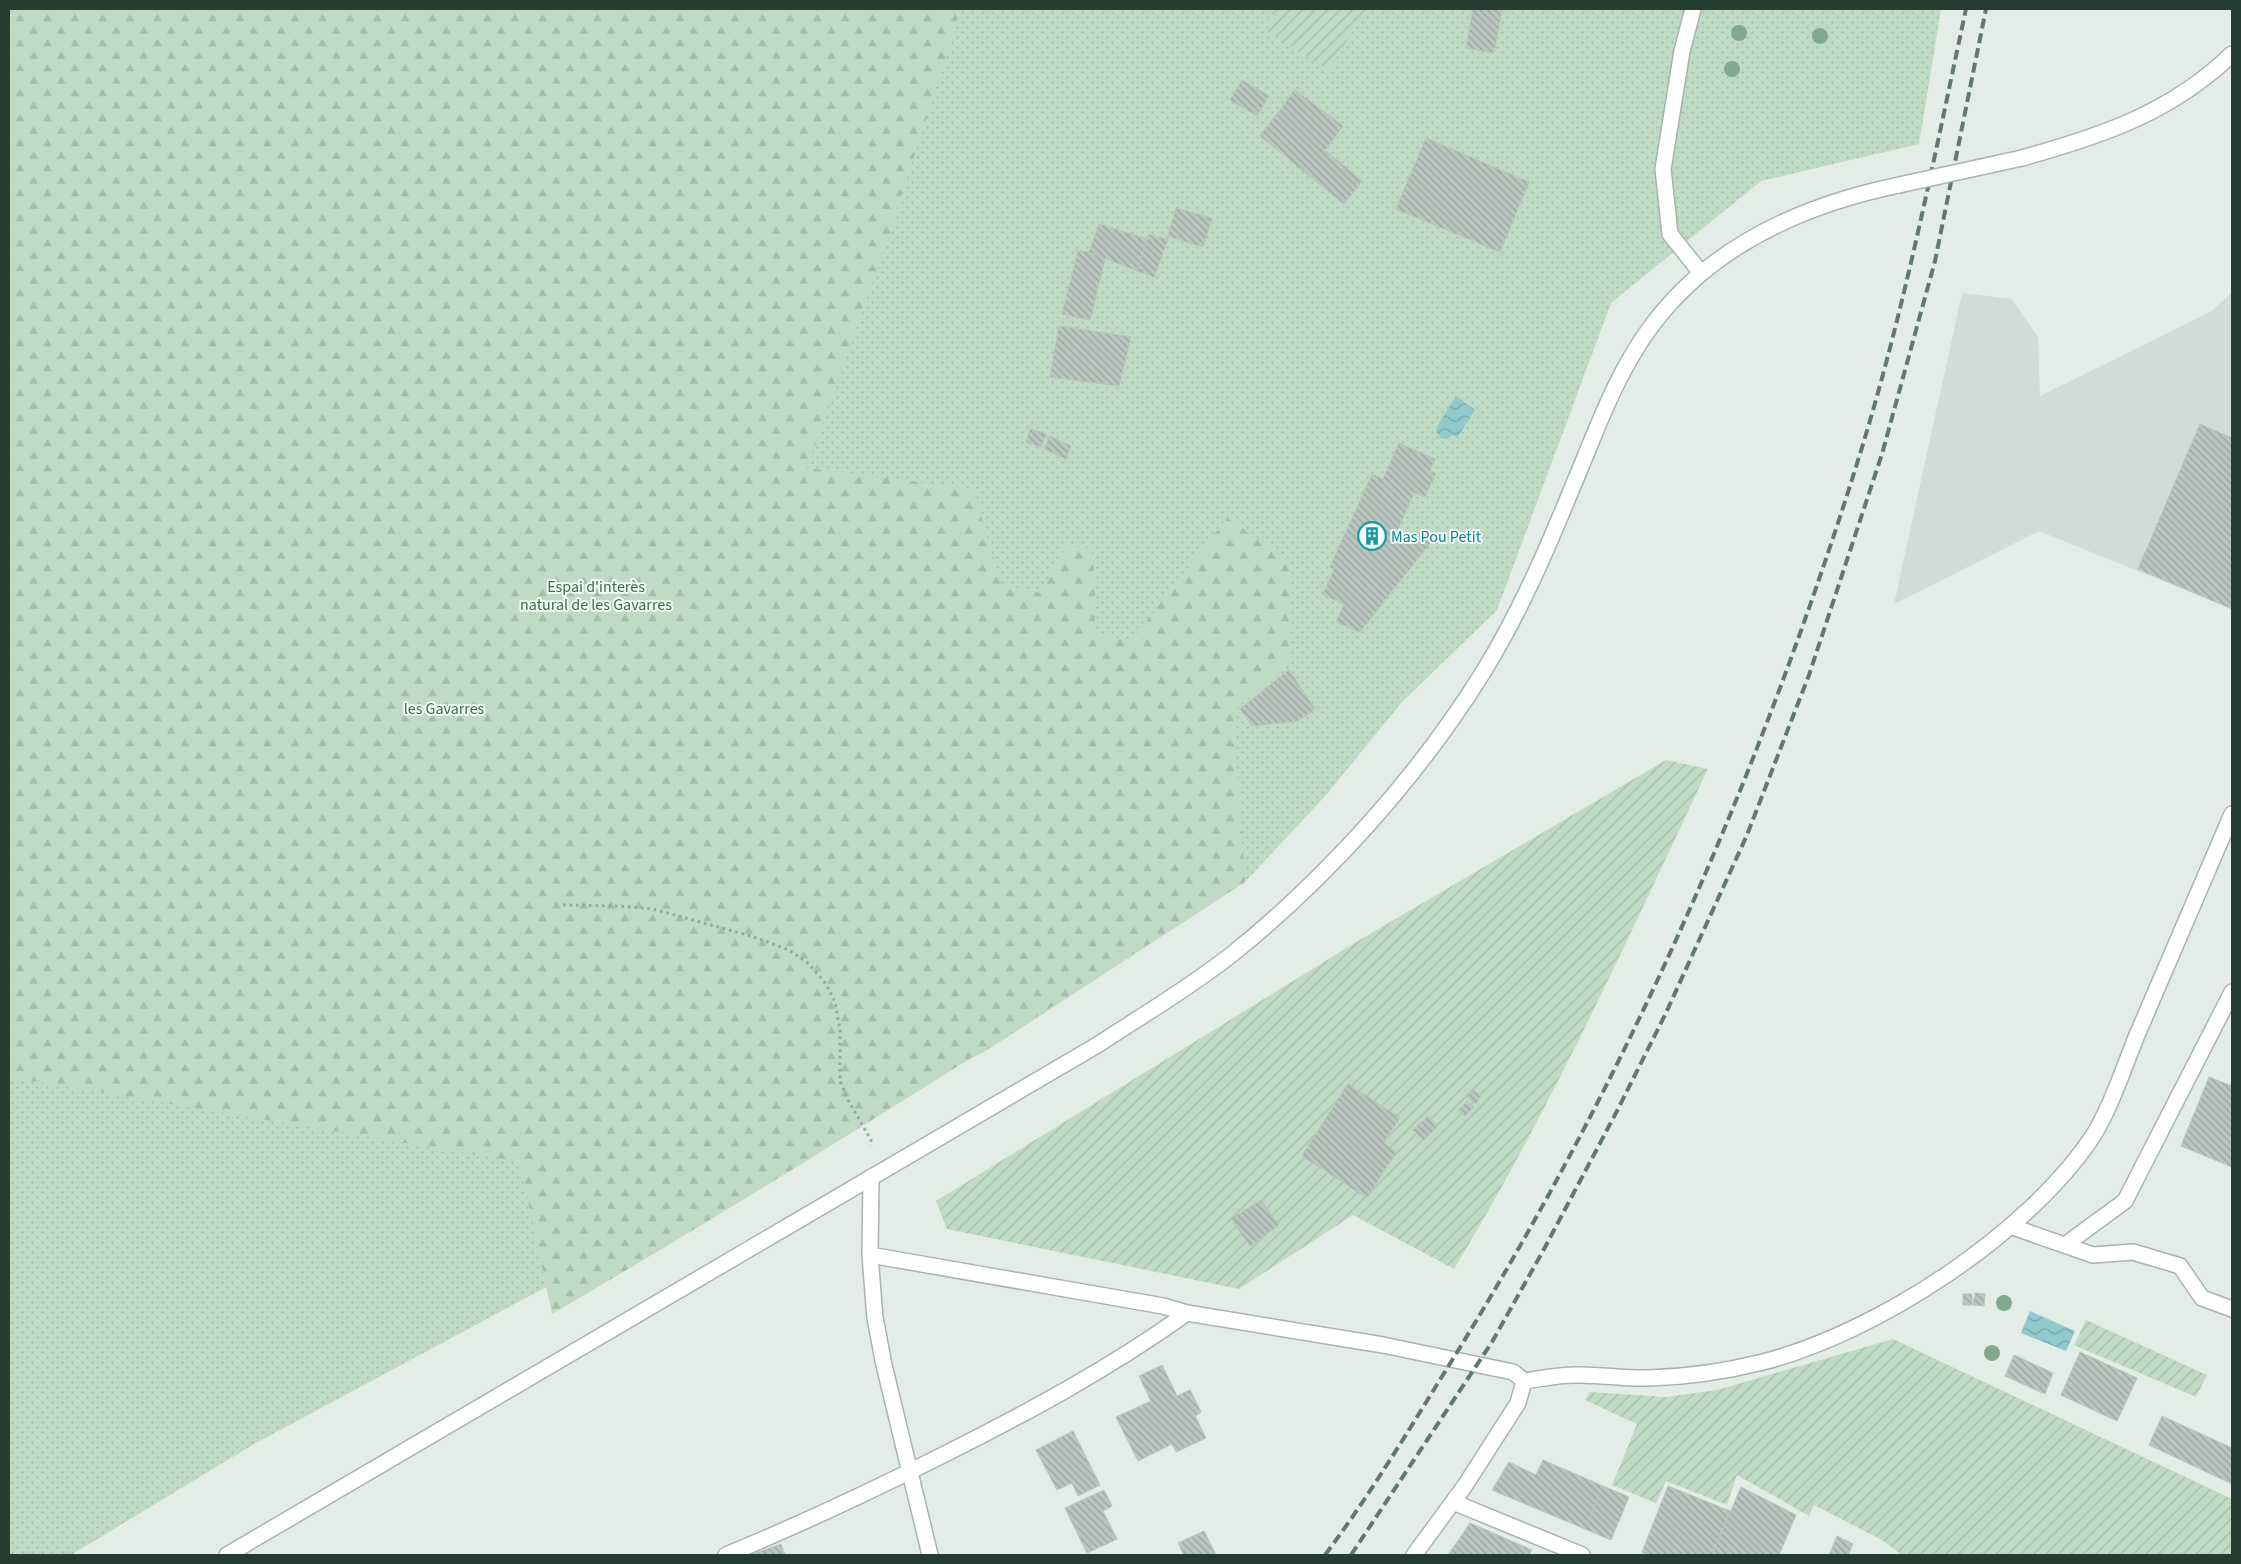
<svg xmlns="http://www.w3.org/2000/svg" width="2241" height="1564" viewBox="0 0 2241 1564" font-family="'Source Sans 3',sans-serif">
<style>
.built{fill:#d2dcd6}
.grass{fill:url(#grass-dots)}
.forest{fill:url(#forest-firs)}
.garden{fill:url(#garden-furrows)}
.water{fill:url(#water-waves)}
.building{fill:url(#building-back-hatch);stroke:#b7c5be}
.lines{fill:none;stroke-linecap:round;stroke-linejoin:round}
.lane-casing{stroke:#a7b4ae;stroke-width:18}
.street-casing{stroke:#a7b4ae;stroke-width:18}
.secondary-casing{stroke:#a3b7ae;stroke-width:18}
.path{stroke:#87ad9d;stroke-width:3;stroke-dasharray:2.5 4;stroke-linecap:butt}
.lane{stroke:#fff;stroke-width:15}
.street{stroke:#fff;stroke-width:15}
.secondary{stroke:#fff;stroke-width:15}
.rail{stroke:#60786e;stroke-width:4;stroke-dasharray:10 5;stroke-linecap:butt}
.secondary-bridge-casing{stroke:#a3b7ae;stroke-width:18;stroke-linecap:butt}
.secondary-bridge{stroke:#fff;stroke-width:15}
.tree{fill:#83a88d}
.labels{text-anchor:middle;stroke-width:4;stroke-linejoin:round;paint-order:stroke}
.culture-label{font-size:16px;fill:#0d838f;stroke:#f4f9f6;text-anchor:start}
.park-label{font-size:16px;fill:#337043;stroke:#f4f9f6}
</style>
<defs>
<pattern id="grass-dots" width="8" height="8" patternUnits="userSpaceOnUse" patternTransform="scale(1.25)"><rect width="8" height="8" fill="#bfdbc3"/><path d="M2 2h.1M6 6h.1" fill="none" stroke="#a4bda8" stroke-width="1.8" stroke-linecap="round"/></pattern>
<pattern id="forest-firs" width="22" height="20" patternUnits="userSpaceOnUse" patternTransform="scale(1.25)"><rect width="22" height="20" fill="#bfdbc3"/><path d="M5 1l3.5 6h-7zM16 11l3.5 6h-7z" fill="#a4bda8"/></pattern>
<pattern id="garden-furrows" width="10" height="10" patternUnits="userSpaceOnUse" patternTransform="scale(1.25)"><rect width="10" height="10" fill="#bfdbc3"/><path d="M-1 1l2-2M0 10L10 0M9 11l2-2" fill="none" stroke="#a4bda8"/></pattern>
<pattern id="water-waves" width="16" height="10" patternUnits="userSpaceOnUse" patternTransform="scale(1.25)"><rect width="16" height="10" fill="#91cacc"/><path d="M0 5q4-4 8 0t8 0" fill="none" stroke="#76a5a6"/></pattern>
<pattern id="building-back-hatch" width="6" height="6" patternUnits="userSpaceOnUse" patternTransform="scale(1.25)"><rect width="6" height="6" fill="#bac7c0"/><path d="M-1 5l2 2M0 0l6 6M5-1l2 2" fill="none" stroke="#97a39d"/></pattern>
</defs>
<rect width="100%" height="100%" fill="#e4ece8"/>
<path class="built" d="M2232,292V609L2039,531L1894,604L1962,293L2012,299L2038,337L2040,396L2212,311Z"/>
<path class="grass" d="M9,9H1941L1919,144L1761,181L1611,303L1497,610L1402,702L1327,794L1245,882L989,1049L254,1444L71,1555H9Z"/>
<path class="forest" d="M9,9H961L888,238L807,468L973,489L1002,586L1041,593L1065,547L1092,548L1095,587V632L1130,642L1227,518L1290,560V658L1233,712L1245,882C1017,1030 788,1176 552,1314L520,1162L9,1077Z"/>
<path class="garden" d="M1276,9H1366L1329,70L1267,32Z
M1666,760L1708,769C1628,938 1551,1109 1454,1269L1353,1215L1239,1289L947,1229L936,1201L1358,941Z
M2086,1320L2207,1375L2196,1397L2074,1345Z
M1893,1339L2232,1499V1555H1902L1882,1540L1814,1505L1809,1516L1737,1475L1727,1505L1666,1481L1656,1503L1612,1485L1637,1424L1585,1400L1590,1392L1666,1397L1717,1390Z"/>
<path class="water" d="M1456,396L1475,410L1457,438L1453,435L1447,439L1441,438L1436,431L1437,427Z
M2030,1311L2075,1331L2066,1351L2021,1333Z"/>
<path class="building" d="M1473,9H1502L1494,53L1466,48Z
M1242,80L1269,96L1257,116L1230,100Z
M1295,90L1343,126L1325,150L1362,181L1344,204L1260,136Z
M1426,138L1529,182L1500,252L1396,209Z
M1176,208L1212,218L1203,247L1168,236Z
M1099,224L1147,239L1137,271L1089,252Z
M1149,234L1168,240L1154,277L1137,271Z
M1078,251L1089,252L1105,259L1090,320L1062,314Z
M1059,326L1131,337L1119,386L1050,377Z
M2200,424L2232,438V609L2138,569Z
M1030,429L1046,434L1041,447L1026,442Z
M1050,436L1071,446L1066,459L1044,449Z
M1399,443L1435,459L1430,471L1436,473L1425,497L1414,493L1396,534L1412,542L1422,529L1434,538L1360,632L1336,622L1344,604L1323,595L1334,569L1330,567L1372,474L1383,479Z
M1289,670L1315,709L1298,721L1252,726L1240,709Z
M2209,1077L2232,1086V1167L2181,1146Z
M1348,1084L1400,1118L1383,1142L1396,1152L1367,1198L1302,1156Z
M1473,1090L1481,1096L1476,1104L1467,1097Z
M1467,1101L1474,1107L1465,1116L1458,1110Z
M1428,1116L1438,1126L1424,1140L1413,1130Z
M1261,1200L1279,1225L1250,1246L1231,1219Z
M1975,1293L1985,1294L1984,1306L1973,1305Z
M1963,1294H1972V1305H1963Z
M2080,1352L2137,1378L2117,1421L2061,1395Z
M2014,1355L2053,1373L2045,1394L2005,1376Z
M1162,1365L1177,1396L1190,1390L1201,1412L1195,1416L1206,1438L1176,1452L1172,1444L1138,1461L1116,1417L1151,1401L1139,1376Z
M2162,1416L2232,1448V1484L2149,1445Z
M1073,1431L1100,1485L1078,1496L1072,1483L1057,1490L1036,1450Z
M1543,1460L1603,1486L1585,1529L1492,1490L1509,1462L1536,1475Z
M1603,1486L1629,1497L1611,1540L1585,1529Z
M1668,1486L1730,1511L1712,1555H1648L1642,1552Z
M1741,1487L1796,1515L1779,1555H1712Z
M1104,1490L1112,1506L1103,1511L1117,1539L1087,1553L1065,1508Z
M1470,1523L1532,1550L1529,1555H1448Z
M1204,1531L1216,1555H1184L1178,1543Z
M1837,1536L1853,1544L1848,1555H1829Z
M781,1544L785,1555H750Z"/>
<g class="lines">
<defs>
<path id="lane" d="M2010,1226L2093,1255L2133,1252L2180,1266L2202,1298L2232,1309
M2065,1245L2125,1201L2232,992"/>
<path id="street" d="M1693,9L1682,51L1663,169L1670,234L1701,273
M871,1177L870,1255L875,1318L884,1365L930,1555
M870,1255L1163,1306L1187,1313L1383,1345L1513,1372L1524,1381C1541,1379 1557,1375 1574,1375C1599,1374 1624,1379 1649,1378C1686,1377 1727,1371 1763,1362C1877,1333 2028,1234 2093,1136C2111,1107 2124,1067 2137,1035C2169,961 2201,887 2232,814
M1453,1502L1582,1555
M726,1555C799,1525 869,1492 939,1457C1025,1414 1109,1369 1187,1313
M1414,1555L1464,1487L1518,1403L1524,1381"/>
<path id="secondary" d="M2022,158C2101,136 2171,113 2232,54
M227,1555L1099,1044C1143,1015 1189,988 1231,955C1327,878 1417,778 1482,674C1520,613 1548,547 1575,481C1597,429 1616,374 1650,328C1709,247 1803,205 1899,185"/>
</defs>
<use href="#lane" class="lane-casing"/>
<use href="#street" class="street-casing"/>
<use href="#secondary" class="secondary-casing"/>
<path class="path" d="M563,905L619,906L653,909L751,936L789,950L809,964L826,984L835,1002L840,1030V1081L848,1100L871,1140V1146"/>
<use href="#lane" class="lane"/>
<use href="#street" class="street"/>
<use href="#secondary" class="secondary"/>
<path class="rail" d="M1325,1555C1367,1499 1404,1438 1441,1378C1622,1090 1759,779 1860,454C1905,308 1934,158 1966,9
M1351,1555L1492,1342L1543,1251L1617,1111L1665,1015L1747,835L1809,675L1882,454L1935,261L1986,9"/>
<defs>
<path id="secondary-bridge" d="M1899,185L2022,158"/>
</defs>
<use href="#secondary-bridge" class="secondary-bridge-casing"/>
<use href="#secondary-bridge" class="secondary-bridge"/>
</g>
<g class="tree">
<circle cx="1739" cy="33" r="8"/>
<circle cx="1820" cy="36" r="8"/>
<circle cx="1732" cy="69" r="8"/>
<circle cx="2004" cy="1303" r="8"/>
<circle cx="1992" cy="1353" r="8"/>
</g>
<defs>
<symbol id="building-ring" viewBox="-11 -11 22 22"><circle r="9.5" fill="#f4f9f6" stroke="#0f9aa8" stroke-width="1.5"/><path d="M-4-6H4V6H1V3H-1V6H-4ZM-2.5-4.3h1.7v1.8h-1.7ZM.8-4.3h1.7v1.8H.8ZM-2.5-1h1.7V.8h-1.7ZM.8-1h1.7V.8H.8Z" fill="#0f9aa8"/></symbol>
</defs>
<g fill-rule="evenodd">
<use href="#building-ring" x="1356" y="520" width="32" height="32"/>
</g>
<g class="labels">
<g class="culture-label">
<text x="1391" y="542">Mas Pou Petit</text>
</g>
<g class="park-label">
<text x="596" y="592">Espai d'interès<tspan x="596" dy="18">natural de les Gavarres</tspan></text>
<text x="444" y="714">les Gavarres</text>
</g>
</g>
<rect width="2241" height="1564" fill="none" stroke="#253c33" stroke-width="20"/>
</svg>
